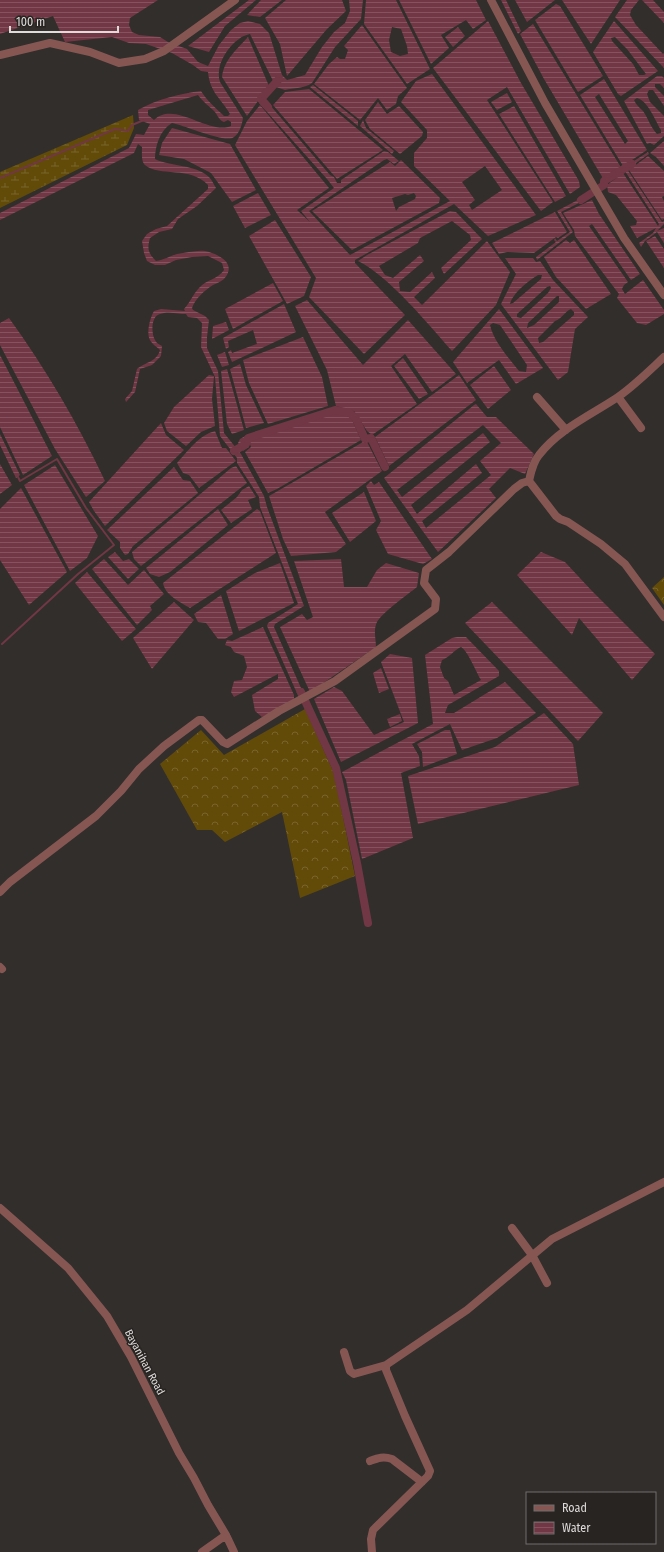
<svg xmlns="http://www.w3.org/2000/svg" width="664" height="1552" viewBox="0 0 664 1552" font-family="'Fira Sans Condensed',sans-serif">
<style>
.forest{fill:url(#forest-crowns)}
.wetland{fill:url(#wetland-marsh)}
.water{fill:url(#water-rules);fill-rule:evenodd}
.lines{fill:none;stroke-linecap:round;stroke-linejoin:round}
.stream{stroke:#713745;stroke-width:2}
.canal{stroke:#713745;stroke-width:8}
.street{stroke:#865752;stroke-width:8}
.labels{text-anchor:middle;stroke-width:3;stroke-linejoin:round;paint-order:stroke}
.street-label{font-size:11px;fill:#dedbda;stroke:#272422}
</style>
<defs>
<pattern id="forest-crowns" width="20" height="18" patternUnits="userSpaceOnUse"><rect width="20" height="18" fill="#624a09"/><path d="M2 6a3 3 0 1 1 6 0M12 15a3 3 0 1 1 6 0" fill="none" stroke="#78642c"/></pattern>
<pattern id="wetland-marsh" width="20" height="14" patternUnits="userSpaceOnUse"><rect width="20" height="14" fill="#624a09"/><path d="M1 5h8M5 5V1M11 12h8M15 12V8" fill="none" stroke="#78642c"/></pattern>
<pattern id="water-rules" width="6" height="5" patternUnits="userSpaceOnUse"><rect width="6" height="5" fill="#713745"/><path d="M0 2.5h6" fill="none" stroke="#85535f"/></pattern>
</defs>
<rect width="100%" height="100%" fill="#312e2c"/>
<path class="forest" d="M664,577V605L652,588Z
M305,709L334,773L355,876L300,898L282,812L225,842L212,830H197L160,764L201,730L224,755Z"/>
<path class="wetland" d="M133,115L134,128L127,145L0,208V172Z"/>
<path class="water" d="M0,0H158L130,18L129,25L132,32L139,35L160,37L168,42L187,49L198,62L208,66L219,45L231,30L240,23L248,21L260,24L269,33L282,75L287,80L305,75L322,47L334,32L345,23L350,11L349,0H363L361,19L335,47L312,83C305,88 294,88 285,90L276,87L250,34C247,35 242,36 239,39C226,48 215,67 220,82L243,118C242,124 240,133 234,137C226,144 184,125 172,123C160,130 155,146 155,159C171,167 195,164 209,177C212,180 214,185 216,188L197,206L178,219L172,229L159,232L150,238C147,249 148,253 156,261C164,260 170,256 177,254C186,253 196,250 205,251C218,254 238,263 224,279C220,282 217,283 213,285C205,290 195,299 192,308L193,310L205,316L209,320L207,337V348L218,371L224,433L241,454L264,496L267,507L304,606L275,624L274,627L305,697L300,700L267,626L268,623L298,604L260,507L259,497L237,463V458L220,436L215,377L201,347L202,323L197,318L188,317L186,314C179,314 168,311 160,314C151,316 151,333 155,340C156,343 159,344 162,346L161,356L152,365L140,369L135,392L126,402L125,399L132,391L137,369C145,362 157,362 160,350C157,347 152,344 150,340C146,333 150,318 154,311L161,309L185,311L184,309C190,303 193,294 199,288C207,279 217,280 224,270L222,263L208,256L192,257L176,260L165,265H155L147,261L144,253L142,241L147,234L156,229L167,226L208,189V185C191,166 159,177 145,165C141,161 142,153 142,147L138,144L134,153L0,220V213L129,148L136,134L144,135L150,124L139,120L138,110C155,100 182,93 201,91C207,101 216,108 224,116H228L230,114C221,98 210,93 208,72L201,71L193,65L172,53L146,44L129,43L112,37L65,42L53,16L0,34ZM198,95C203,102 209,106 215,112C218,116 219,120 224,122L228,120L231,122V126C208,135 174,100 154,120L148,115V110Z
M249,0H256L225,26L209,52L188,46Z
M261,0H282L260,17L247,15Z
M286,0H342L346,11L327,29L287,76L280,44L265,18Z
M366,0H396L430,69L407,84L364,24ZM392,27L401,29L407,46L408,54L400,56L391,52L389,40Z
M399,0H476L486,20L473,29L466,20L441,35L449,48L431,64Z
M501,0H506L521,31L518,34Z
M515,0H555L527,22Z
M562,0H620L591,44Z
M627,0H639L631,10L630,15L636,25L663,54L664,53V68L615,17Z
M642,0H653L664,12V23Z
M556,4L560,6L603,76L578,92L535,20Z
M488,21L521,83L579,181L580,187L570,194L507,87L487,100L553,202L541,211L433,68Z
M614,21L658,71L621,96L618,94L593,52ZM615,37L627,49L646,74L644,75H639L633,64L612,41L611,38Z
M533,24L622,169L604,180L544,79L520,34Z
M362,25L407,88L398,96L396,104L387,110L378,98L360,120L314,84L329,64L337,57L340,59H345L348,50L344,46Z
M458,27L465,36L453,47L445,37Z
M248,37L269,86L247,116L222,77C224,60 237,49 248,37Z
M432,74L536,215L488,236L454,204L355,260V263L405,315L364,354L309,297L316,278L235,145L247,121L260,105L329,188L297,210L310,222L301,211L334,188L327,179L259,103L263,97L330,175L334,177L337,183H341V180L384,151L388,152L399,161L394,164L387,159L384,160L309,211L350,255L450,201L414,166V153L427,138V130L401,102L416,81ZM485,166L502,190L472,210L469,205L475,200L462,182Z
M657,76H662L664,78V88L660,84H655V87L664,96V106L653,90H649L647,94L650,102L664,116V136L654,145L650,143L647,144L624,101ZM637,98C648,101 655,120 661,130V133L657,134C651,128 648,118 643,111C640,108 636,105 634,100Z
M604,79L647,150L623,166L580,95ZM599,94L628,141L625,144L595,97Z
M313,85L358,121V126L310,87Z
M309,89L383,150L337,179L273,105L285,92Z
M507,93L512,102L497,110L491,102Z
M378,102L387,114L399,106L423,132L422,136L400,154L370,129L365,120Z
M514,106L566,196L555,202L499,114Z
M363,120L366,128L394,151L392,154L360,126Z
M172,128L230,144L256,190L232,202L211,173L184,159L159,155L162,143Z
M664,141V166L656,157L650,153Z
M648,152L649,154L627,169L662,222L664,221V224L657,231L664,228V243L657,232L645,241L641,247L639,243L653,233L656,228L637,238L630,226L636,225L637,221L616,195L608,192L607,185L623,173L658,226L659,224L623,168Z
M648,156L664,171V196L662,197L664,201V219L662,220L629,170Z
M401,160L440,198L439,203L352,250L312,211L390,162L395,166ZM414,193L416,196L415,199L399,207L396,211L392,198L405,194L408,195Z
M258,193L271,215L245,228L233,206Z
M589,194L591,197L561,212L573,232L537,260L536,257L556,242L554,240L555,238L557,241L570,232L557,211Z
M592,200L599,214L640,274L631,280L592,224L589,226L628,282L624,285L622,289L625,294L643,280L664,310V314L646,325L637,323L617,298L619,294L575,236L574,230L563,213Z
M450,211L456,212L482,239L444,274L441,268L471,240L470,235L452,221L420,238L418,243L379,266L385,275L393,278L420,255L424,261L399,282L400,291L410,292L432,272L435,278L414,297L422,305L487,241L510,272L496,305L452,351C428,324 390,277 358,261L367,255Z
M555,212L567,232L558,238L556,237L534,253L507,252L499,254L492,243Z
M275,220L311,277L304,296L287,304L249,236Z
M655,236L664,249V268L646,241Z
M566,240L570,243L574,240L611,294L586,309L556,277L544,257Z
M505,258H533L536,262L540,261L553,280L588,317L575,329L568,372L558,380L501,304L516,274ZM538,275H542L541,279L513,303L510,304C513,293 528,281 538,275ZM547,287L550,286L551,288L548,293L521,318L517,317V314ZM557,296H559V302L534,325L527,328L528,323ZM571,309L574,312V315L543,342L539,343L538,338L555,321C562,319 565,311 571,309Z
M273,283L283,301L233,329L225,309Z
M307,300L363,365L408,320L456,374L432,392L405,354L391,366L417,404L372,435L367,431L354,411L336,406L327,370L295,306Z
M284,304L296,332L232,362L228,352L231,350L232,353L257,344L253,330L228,341L229,347L226,349L223,338Z
M499,309L543,368L516,384L499,360L467,383L453,362ZM493,323L500,325L527,365L526,372L519,371C508,357 494,342 490,325Z
M9,318C46,369 78,424 105,481L86,497L55,449L0,345V323Z
M226,322L229,330L212,339L213,326Z
M303,337L322,377L328,406L268,424L249,383L243,360Z
M225,352L229,365L222,367L217,355Z
M0,355L52,456L23,475L0,427Z
M403,358L428,394L419,399L394,366Z
M240,364L246,385L264,423L246,428L230,369Z
M494,366L511,390L488,409L470,385Z
M227,369L244,430L232,434L227,424L221,371Z
M209,375L214,376L212,399L215,426L201,432L186,446L167,431L164,423L174,407Z
M459,375L476,400L389,466L375,437Z
M476,404L487,417H496L534,454L525,474L510,468L489,489L496,498L438,552L384,478L474,405ZM483,425L501,443L480,461L491,475L426,528L422,521L482,473L476,464L417,514L411,505L490,442L483,433L402,497L397,490Z
M335,413L351,417L361,440L277,489L268,493L245,452L251,447L249,441Z
M161,423L166,435L184,450L105,526L94,511L89,502Z
M215,431L222,448H226L236,461L199,488L189,475L183,473L177,463C188,451 199,435 215,431Z
M0,434L20,475L16,478L0,445Z
M247,435L249,447L243,451L238,443L240,439Z
M363,442H367L382,471L325,512L346,544L336,552L291,556L283,539L269,496Z
M0,464L12,485L0,494Z
M55,465L98,536L87,558L70,571L24,485Z
M236,466L247,483L141,566L134,559L132,552L231,468Z
M174,467L183,480L190,481L198,493L133,546L128,554L125,555L120,548V542L107,530Z
M371,481L374,485L379,482L432,559L423,564L388,554L376,530L381,521L366,486Z
M249,486L256,497L248,500L252,509L231,523L221,510L237,497L242,490Z
M21,488L67,572L29,605L0,560V509Z
M364,492L376,521L350,542L332,513Z
M218,509L228,525L170,572L159,577L150,574L146,568Z
M257,509L260,511L276,553L190,608C180,602 165,595 163,583Z
M115,552L123,561L129,559L139,569L128,579L108,557Z
M541,552L565,562L592,591L655,654L632,680L579,618L572,635L517,575Z
M104,559L128,585L144,570L164,594L150,606L152,610L137,625L92,569Z
M341,559L344,587H367L377,570L386,563L419,573L417,587C408,594 382,613 377,622C373,630 376,639 376,647L310,692L280,627L302,614L307,620L313,617L294,561Z
M280,563L294,603L239,631L226,591L255,573Z
M87,572L136,629L122,641L75,583Z
M221,595L233,634L225,639H218L206,623L198,622L194,614Z
M174,602L194,620L152,669L133,638Z
M492,602L603,713L578,741L465,623Z
M263,627L294,695V701L262,717L255,711L252,695L278,679V674L234,697L231,692L234,681L242,680L247,667L244,656L234,652L231,647L225,645L227,640L232,641Z
M457,637H466L499,671V676L448,705L445,713H454L505,682L536,713L497,738L462,750L450,724L412,744L419,756L420,766L401,773L413,838L362,859L346,780L342,772L433,724L425,655L452,638ZM461,647C468,651 476,672 481,680L454,695L448,681L444,678L440,667L442,660C450,657 453,651 461,647Z
M390,654L412,658L418,723L341,762L314,699L334,687L342,691L374,735L404,722L381,662Z
M381,668L389,689L379,693L373,673Z
M544,713L573,744L579,785L418,824L408,776L495,747Z
M400,714L402,721L390,727L387,719Z
M445,730H450L457,754L423,767L422,752L417,744Z"/>
<g class="lines">
<path class="stream" d="M0,178L115,129L128,131L132,125L144,120
M2,644L78,574L114,545L86,508L57,459L20,481L17,475"/>
<path class="canal" d="M268,107L261,99L279,79
M581,200L604,185V181L632,164
M234,451L246,444L248,438L335,410L350,413L356,419L365,439L371,438L385,467
M301,692L336,768L357,863L368,923"/>
<path class="street" d="M491,0L545,103L624,238L664,295
M0,55L50,43L90,52L119,63L145,59L164,51L235,0
M664,357C649,371 635,385 618,397C591,415 559,429 539,455C533,462 531,472 529,481L556,516L560,519L568,522L601,544L625,564L664,617
M537,397L566,430
M618,397L641,428
M0,892L10,882L96,816L121,791L139,769L164,746L199,720H202L223,742L227,744L279,711L335,681L435,609L436,599L424,583L426,570L449,552L514,489L522,483L529,481
M0,967L2,969
M0,1208L68,1268L107,1316L131,1357L179,1453L194,1478L208,1505L226,1535L234,1552
M512,1228L532,1255L547,1283
M344,1352L350,1371L354,1374L386,1365
M370,1461C378,1458 383,1456 392,1459L422,1482
M202,1552L226,1535
M372,1552L371,1539L373,1530L428,1476L430,1471L405,1416L386,1370V1365L467,1310L552,1239L664,1182"/>
</g>
<g class="labels">
<g class="street-label">
<text transform="translate(145 1362) rotate(62)" y="4">Bayanihan Road</text>
</g>
</g>
<rect x="526" y="1492" width="130" height="52" fill="#272422" stroke="#706d6c"/>
<rect x="534" y="1505" width="20" height="6" fill="#865752" stroke="#706d6c"/>
<text x="562" y="1512" font-size="12" fill="#dedbda">Road</text>
<rect x="534" y="1522" width="20" height="12" fill="url(#water-rules)" stroke="#706d6c"/>
<text x="562" y="1532" font-size="12" fill="#dedbda">Water</text>
<path d="M10 26v6h108v-6" fill="none" stroke="#dedbda" stroke-width="2"/>
<text x="16" y="26" font-size="12" fill="#dedbda" stroke="#272422" stroke-width="3" paint-order="stroke">100 m</text>
</svg>
